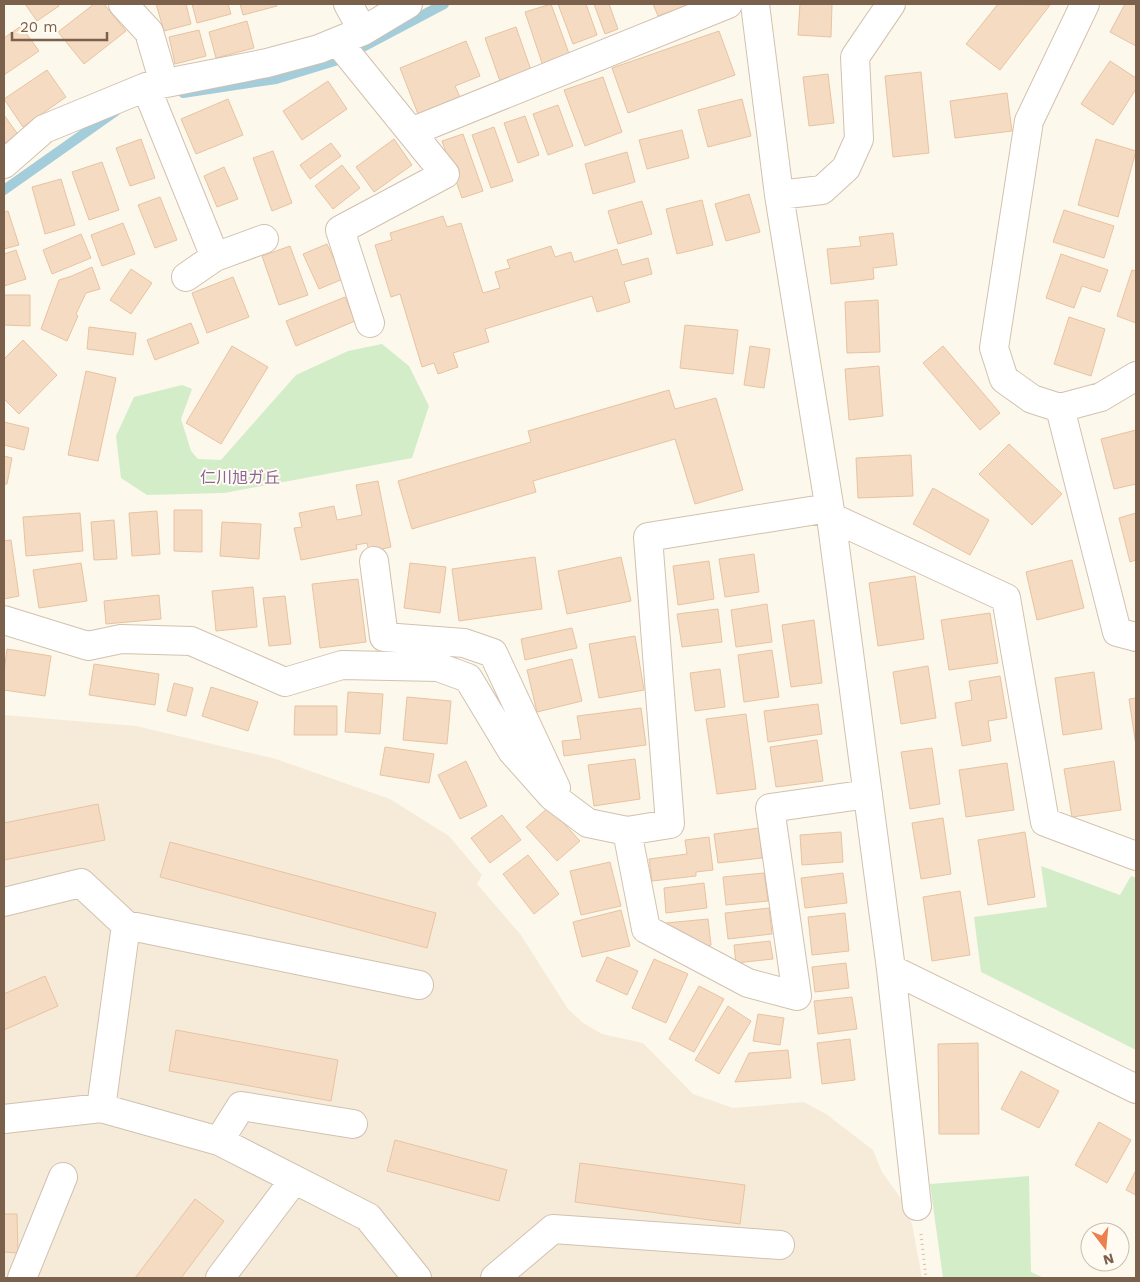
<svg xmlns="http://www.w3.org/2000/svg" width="1140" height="1282" viewBox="0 0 1140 1282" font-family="'Work Sans','Noto Sans JP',sans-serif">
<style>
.residential{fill:#f6ebd9}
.green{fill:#d3edc8}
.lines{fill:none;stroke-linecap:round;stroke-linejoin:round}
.stream{stroke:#a4cddb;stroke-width:10}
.building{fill:#f4dbc2;stroke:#e8c3a1}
.minor-casing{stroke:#d2c1af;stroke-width:30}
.path{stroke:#dabea4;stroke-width:3;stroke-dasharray:1 4;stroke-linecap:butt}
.minor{stroke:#fff;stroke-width:28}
.labels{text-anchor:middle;stroke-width:4;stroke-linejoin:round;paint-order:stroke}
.neighbourhood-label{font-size:16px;fill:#8b6596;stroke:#fffbf3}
</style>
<rect width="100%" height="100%" fill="#fdf8ec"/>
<path class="residential" d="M4,715L136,726L276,759L390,799L449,836L482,875L477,884L521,935L568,1009L583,1023L602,1034L643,1043L693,1094L733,1108L804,1102L826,1114L873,1150L882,1172L902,1200L912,1224L922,1278H4Z"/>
<path class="green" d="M382,344L409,366L429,406L412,458L224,493L147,495L121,478L116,436L134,397L182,385L192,389L181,419L191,451L198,459L221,460L296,375L348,351Z
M1041,866L1120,895L1131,876L1136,878V1050L981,972L974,917L1047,907Z
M1029,1176L1031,1272L1044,1278H943L930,1184Z"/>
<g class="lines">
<path class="stream" d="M183,93L276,79L338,60L444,4
M4,190L116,111"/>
</g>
<path class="building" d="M25,4H58L59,6L37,21Z
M94,4H104L126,31L84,64L58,32Z
M156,4H186L191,24L164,31Z
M192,4H228L231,14L197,23Z
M240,4H276L277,6L243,15Z
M551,4L571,59L544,69L525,12Z
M558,4H586L597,35L573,44Z
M594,4H609L618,29L605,34Z
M653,4H688L689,5L658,16Z
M800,4H832L831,37L798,35Z
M998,4L1050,5L1000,70L966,44Z
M1125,4H1136V46L1110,32Z
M247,21L254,48L216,58L209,32Z
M21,26L39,51L4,75V38Z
M516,27L532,73L501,84L485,38Z
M199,30L206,56L175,64L169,37Z
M719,31L735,75L628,113L612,68Z
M466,41L480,76L455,86L460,97L418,114L400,68Z
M1110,61L1136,78V89L1113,125L1081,104Z
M47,70L66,97L23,127L4,99Z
M921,72L929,153L893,157L885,76Z
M828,74L834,123L809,126L803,77Z
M603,77L622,132L585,146L564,90Z
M328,81L347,109L302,140L283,111Z
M1007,93L1012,131L955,138L950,101Z
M228,99L243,135L196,154L181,119Z
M742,99L751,136L708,147L698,110Z
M558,105L573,146L548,155L533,114Z
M4,115L19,136L4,148Z
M525,116L539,155L518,163L504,123Z
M494,127L513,181L491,188L472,135Z
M682,130L689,158L647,169L639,140Z
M463,134L483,191L462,198L442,141Z
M141,139L155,178L130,186L116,148Z
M394,139L412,165L374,192L356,167Z
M1096,139L1136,151L1118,217L1078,205Z
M331,143L341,156L310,179L300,165Z
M273,151L292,203L272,211L253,158Z
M627,152L635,182L593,194L585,164Z
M102,162L119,210L89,220L72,172Z
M342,165L360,188L333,209L315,186Z
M224,167L238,199L217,207L204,176Z
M61,179L75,225L45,234L32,187Z
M749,194L760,232L726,241L715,204Z
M160,197L177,240L155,248L138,205Z
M702,200L713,245L677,254L666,209Z
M642,201L652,234L618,244L608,211Z
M1064,210L1114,226L1104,258L1053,242Z
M8,211L19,245L4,249V212Z
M443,216L447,227L461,223L483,293L500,288L495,272L510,268L507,260L551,246L555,257L571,252L574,262L617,249L622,265L648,258L652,274L624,282L630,302L597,312L592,296L485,329L489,342L453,353L458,367L438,374L434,363L422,367L400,294L391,297L375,245L392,240L390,233Z
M123,223L135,254L102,266L91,235Z
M893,233L897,265L873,268L874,279L831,284L827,249L861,246L859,237Z
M81,234L91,258L52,274L43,250Z
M327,244L343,279L319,289L303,254Z
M290,246L308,295L279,305L262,256Z
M16,250L26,279L4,286V254Z
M1061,254L1108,270L1100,292L1082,286L1074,308L1046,298Z
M92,267L100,289L86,293L76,314L78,316L67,341L41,329L59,280L72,276Z
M131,269L152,283L131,314L110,300Z
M1132,270L1136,271V323L1117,316Z
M233,277L249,317L207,333L192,293Z
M4,295H30V326L4,325Z
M345,297L355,321L296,346L286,321Z
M878,300L880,352L847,353L845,302Z
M1069,317L1105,329L1091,376L1054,364Z
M191,323L199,343L155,360L147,340Z
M685,325L738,330L733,374L680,368Z
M89,327L136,333L133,355L87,349Z
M23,340L57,375L19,414L4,399V359Z
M232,346L268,367L221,444L186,423Z
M750,346L770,349L764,388L744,385Z
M943,346L1000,413L980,430L923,363Z
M879,366L883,416L849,420L845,369Z
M86,371L116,378L98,461L68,455Z
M669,390L675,409L716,398L743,490L695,504L675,439L533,481L536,492L412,529L398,481L531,442L528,431Z
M4,422L29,428L24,450L4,445Z
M1136,430V484L1114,489L1101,439Z
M1009,444L1062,494L1032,525L979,474Z
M911,455L913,496L858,498L856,458Z
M4,456L12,458L7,484H4Z
M378,481L391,547L369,552L367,543L356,545L357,549L301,560L294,528L302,527L299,513L334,506L337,520L362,515L356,485Z
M933,488L989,520L970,555L913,524Z
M174,510H202V552L174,551Z
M157,511L160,554L132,556L129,513Z
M80,513L83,551L26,556L23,517Z
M1136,513V560L1130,562L1119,518Z
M114,520L117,559L94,560L91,522Z
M222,522L261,524L259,559L220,556Z
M11,540L19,596L4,599V541Z
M754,554L759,592L725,597L719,559Z
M535,557L542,609L459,621L452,569Z
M621,557L631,601L567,614L558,571Z
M1072,560L1084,608L1037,620L1026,572Z
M709,561L714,599L678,605L673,566Z
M81,563L87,601L39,608L33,570Z
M410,563L446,567L440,613L404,608Z
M915,576L924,639L878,646L869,583Z
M358,579L366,642L320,648L312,584Z
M253,587L257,627L216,631L212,591Z
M159,595L161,619L106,624L104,601Z
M285,596L291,644L269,646L263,598Z
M767,604L772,642L736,647L731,610Z
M718,609L722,642L682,647L677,614Z
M990,613L998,663L949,670L941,620Z
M814,620L822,683L791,687L782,625Z
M572,628L577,648L525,660L521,639Z
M635,636L644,690L599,698L589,644Z
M7,649L51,656L45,696L4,690V672Z
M772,650L779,697L744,702L738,655Z
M572,659L582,701L537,712L527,670Z
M94,664L159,674L155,705L89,695Z
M928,666L936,718L901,724L893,672Z
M720,669L725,707L695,711L690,673Z
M1094,672L1102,729L1063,735L1055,678Z
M1000,676L1007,718L988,721L991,741L962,746L955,703L972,700L969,681Z
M174,683L193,688L186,716L167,711Z
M211,687L258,702L248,731L202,716Z
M348,692L383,694L380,734L345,732Z
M407,697L451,701L447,744L403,740Z
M1136,698V746L1129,699Z
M818,704L822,734L768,742L764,711Z
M295,706H337V735H294Z
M641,708L646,745L564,756L562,741L581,739L577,716Z
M746,714L756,789L717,794L706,719Z
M817,740L823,781L776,787L770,747Z
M385,747L434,754L429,783L380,775Z
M932,748L940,804L910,809L901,752Z
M635,759L640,799L594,806L588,765Z
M466,761L487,806L460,819L438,775Z
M1114,761L1121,810L1072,817L1064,769Z
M1007,763L1014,810L966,817L959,770Z
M98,804L105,840L4,860V823Z
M549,807L580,841L557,861L526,827Z
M502,815L521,840L490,863L471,838Z
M943,818L951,874L921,879L912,823Z
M759,828L762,858L718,863L714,834Z
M841,832L843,862L802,865L800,835Z
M1025,832L1035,897L988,905L978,840Z
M709,837L713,870L696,872V876L652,881L649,859L687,854L685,840Z
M170,842L436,913L427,948L160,877Z
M528,855L559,894L534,914L503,874Z
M610,862L621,906L581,915L570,871Z
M764,873L768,901L726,905L723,877Z
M843,873L847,903L805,908L801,878Z
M704,883L707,908L666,913L664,888Z
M960,891L970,955L932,961L923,897Z
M769,908L772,934L728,939L725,913Z
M621,910L630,946L582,957L573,922Z
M845,913L849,951L812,955L808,917Z
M708,919L711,945L706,947L666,929V923Z
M770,941L773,959L736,963L734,945Z
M607,957L638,971L627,995L596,981Z
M654,959L688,974L666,1023L632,1008Z
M846,963L849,988L815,992L812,967Z
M45,976L58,1006L4,1030V994Z
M699,986L724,999L694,1052L669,1039Z
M852,997L857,1029L818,1034L814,1001Z
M728,1006L751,1021L719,1074L695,1060Z
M758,1014L784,1018L780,1045L753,1041Z
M176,1030L338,1060L331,1101L169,1071Z
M850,1039L855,1080L822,1084L817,1043Z
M978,1043L979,1134H939L938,1044Z
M788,1050L791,1078L735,1082L749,1053Z
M1021,1071L1059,1091L1039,1128L1001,1109Z
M1099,1122L1131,1140L1107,1183L1075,1165Z
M395,1140L507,1170L499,1201L387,1171Z
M580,1163L745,1185L740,1224L575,1202Z
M1136,1170V1195L1126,1190Z
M195,1199L224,1221L181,1278H135Z
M4,1214H17L18,1253L4,1252Z"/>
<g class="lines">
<defs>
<path id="minor" d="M123,4L149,32L164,83
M348,4L363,31
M755,4L779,195L831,517L891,969L917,1206
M1085,4L1029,121L994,348L1004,379L1032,399L1060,408L1101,397L1136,376
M338,42L445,174L340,230L370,323
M146,87L215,257L264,239
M411,132L728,4
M4,164L44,129L146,87L267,63L319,49L363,31L408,4
M779,195L822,190L846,168L859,139L855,57L891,4
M186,277L215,257
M1060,408L1117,632L1136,637
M831,517L1006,598L1045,822L1136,856
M374,561L384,637L464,643L493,653L556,788
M4,620L88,646L121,639L191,641L285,682L342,665L438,667L468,678L512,751L552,796L588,823L627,831L670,824L648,537L829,508
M627,831L646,929L748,983L797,996L770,808L868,794
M4,902L81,883L126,925L101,1108
M126,925L419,985
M891,969L1136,1089
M4,1119L101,1108L219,1141L368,1217L417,1278
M219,1141L241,1106L353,1124
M22,1278L63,1177
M220,1278L294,1180
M495,1278L553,1229L780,1245"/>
</defs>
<use href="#minor" class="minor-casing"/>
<path class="path" d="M921,1234L926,1278"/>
<use href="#minor" class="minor"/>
</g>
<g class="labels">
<g class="neighbourhood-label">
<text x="240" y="483">仁川旭ガ丘</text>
</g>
</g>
<rect width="1140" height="1282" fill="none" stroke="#7b614c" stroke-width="10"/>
<g transform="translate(1105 1247) rotate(164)"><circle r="24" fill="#fffbf3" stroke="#cabdb0"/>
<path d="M0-4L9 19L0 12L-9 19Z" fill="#eb7f4d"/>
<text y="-8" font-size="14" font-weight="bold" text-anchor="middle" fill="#7b614c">N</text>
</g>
<path d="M12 32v8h95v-8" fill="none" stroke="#7b614c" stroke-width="2.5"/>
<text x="20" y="32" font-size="15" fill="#7b614c" stroke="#fffbf3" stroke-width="4" paint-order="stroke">20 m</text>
</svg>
